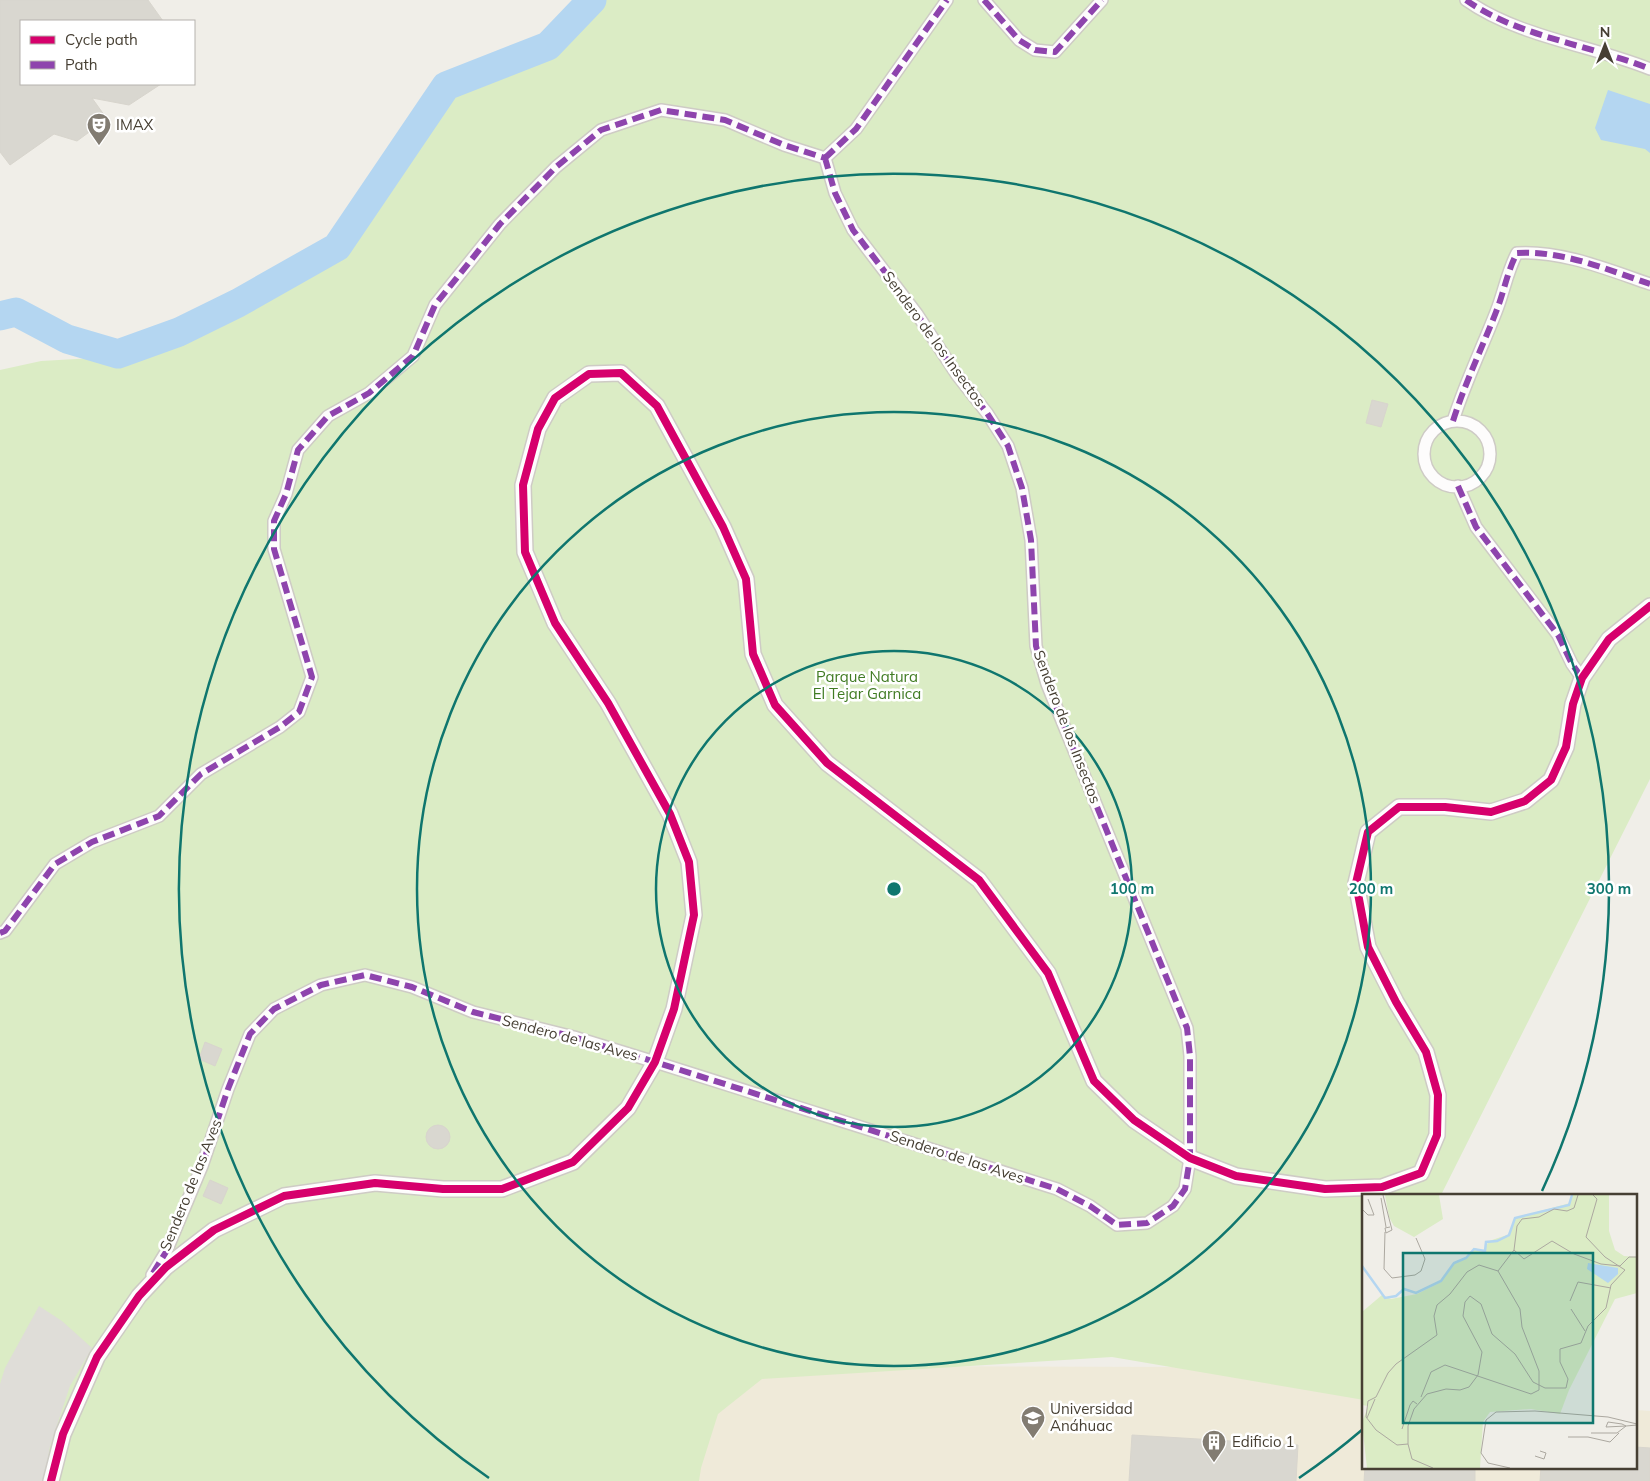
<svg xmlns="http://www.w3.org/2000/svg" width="1650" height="1481" viewBox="0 0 1650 1481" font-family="Mulish,sans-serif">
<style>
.education{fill:#efead9}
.green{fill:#dbecc5}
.parking{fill:#dfddd8}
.water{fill:#b4d6f1}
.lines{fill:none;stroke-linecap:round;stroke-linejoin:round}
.river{stroke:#b4d6f1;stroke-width:29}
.building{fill:#d9d7d0;stroke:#d8d5cd}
.pedestrian-casing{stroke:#cecbc5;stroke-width:14}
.minor-casing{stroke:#cecbc5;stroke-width:18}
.pedestrian{stroke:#fdfcfc;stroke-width:11}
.minor{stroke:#fdfcfc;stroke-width:15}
.quiet{stroke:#8e44ad;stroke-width:6;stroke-dasharray:12 6;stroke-linecap:butt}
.cycleway-casing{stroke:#fff;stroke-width:11}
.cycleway{stroke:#d6006c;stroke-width:8}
.ring{fill:none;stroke:#0f766e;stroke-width:2.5}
.labels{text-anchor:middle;stroke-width:5;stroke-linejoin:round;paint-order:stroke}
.poi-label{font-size:15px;fill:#463f33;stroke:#fff;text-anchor:start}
.street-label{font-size:15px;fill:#463f33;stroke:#fff}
.park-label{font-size:15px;fill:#407b23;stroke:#fff}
.inset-river{fill:none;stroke:#b4d6f1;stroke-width:2.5}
.inset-road{fill:none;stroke:#aca8a0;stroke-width:1}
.view{fill:#0f766e;fill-opacity:0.15;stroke:#0f766e;stroke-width:2.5}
.inset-edge{fill:none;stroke:#463f33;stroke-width:2.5}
.centre{fill:#0f766e;stroke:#fff;stroke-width:2.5}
.ring-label{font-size:15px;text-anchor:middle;font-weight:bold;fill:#0f766e;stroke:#fff;stroke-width:5;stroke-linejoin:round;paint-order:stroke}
</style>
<rect width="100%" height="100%" fill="#f0eee8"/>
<path class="education" d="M810,1366L1191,1367L1364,1392V1467H1636V1410L1650,1411V1481H698L704,1410L759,1377Z"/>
<path class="green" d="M592,0H1650V779L1441,1195H1364V1400L1112,1357L762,1379L718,1414L701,1468L699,1481H0V370L41,361L130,356L187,331L228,293L332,255L365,214L394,138L431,115L451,77L503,52L573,32Z"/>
<path class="parking" d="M39,1306L62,1321L92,1348L70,1386L50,1446L44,1481H0V1384L5,1368Z"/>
<path class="water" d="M1608,90L1650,104V153L1645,149L1601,140L1595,128Z"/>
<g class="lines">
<path class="river" d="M0,316L16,312L67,339L118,354L179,332L238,303L337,247L446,86L548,46L592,0"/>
</g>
<path class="building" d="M0,0H148L163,21H21V84H161L129,105L92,98L107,119L77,141L54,134L10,165L0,152Z
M1372,400L1388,404L1381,427L1366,423Z
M205,1042L222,1049L215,1066L199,1059Z
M426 1137a12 12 0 1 1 24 0a12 12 0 1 1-24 0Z
M210,1180L228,1188L221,1204L203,1196Z
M1132,1435L1298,1445L1296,1481H1129Z
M1636,1447L1650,1448V1481H1540L1541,1467H1636Z
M1365,1467H1475V1481H1364Z"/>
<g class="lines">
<defs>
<path id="pedestrian" d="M984,0L1019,40L1035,50L1055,52L1102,0
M1466,0C1518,37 1591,45 1650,69
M825,158L856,129L947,0
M1453,421C1465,383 1482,348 1496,312C1504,292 1507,272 1517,253C1561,250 1609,270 1650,284
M1424 454a33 33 0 1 1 66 0a33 33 0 1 1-66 0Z
M1458,486L1476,527L1558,635L1572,664L1582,678
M0,933L5,931L55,864L92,842L159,816L201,774L280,727L299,712L312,677L274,549V521L286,494L298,450L328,416L369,393L413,356L435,305L500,224L556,167L601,130L661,110L725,120L784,145L825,158
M152,1275L166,1252L202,1166L228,1089L250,1034L274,1009L321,985L365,975L412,987L473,1012L574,1037L655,1062L1057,1189L1090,1206L1117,1225L1147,1223L1173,1206L1185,1189L1190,1158V1056L1187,1028L1047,684L1036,646L1031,540L1022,488L1008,446L987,413L957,375L917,314L853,230L835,193L825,158"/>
<path id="minor" d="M51,1481L63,1434L97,1357L139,1296L166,1267L214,1230L284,1196L375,1183L443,1189H502L573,1162L628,1108L655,1062L674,1009L694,915L689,862L670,814L608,703L555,623L525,552L523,485L538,429L555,398L589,374L621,373L657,406L723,527L746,579L753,654L775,705L827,763L979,880L1048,973L1094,1081L1134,1120L1190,1158L1236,1176L1325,1189L1382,1187L1421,1173L1437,1135L1438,1095L1426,1052L1396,1002L1368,947L1356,883L1368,832L1399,807H1445L1491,812L1525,801L1551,780L1566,747L1573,704L1582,678L1609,639L1650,606"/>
</defs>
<use href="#pedestrian" class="pedestrian-casing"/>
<use href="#minor" class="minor-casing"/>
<use href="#pedestrian" class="pedestrian"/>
<use href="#minor" class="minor"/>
<path class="quiet" d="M984,0L1019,40L1035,50L1055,52L1102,0
M1466,0C1518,37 1591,45 1650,69
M825,158L856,129L947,0
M1453,421C1465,383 1482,348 1496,312C1504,292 1507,272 1517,253C1561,250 1609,270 1650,284
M1458,486L1476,527L1558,635L1572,664L1582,678
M0,933L5,931L55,864L92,842L159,816L201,774L280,727L299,712L312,677L274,549V521L286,494L298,450L328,416L369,393L413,356L435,305L500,224L556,167L601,130L661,110L725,120L784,145L825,158
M153,1273L166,1252L202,1166L228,1089L250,1034L274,1009L321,985L365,975L412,987L473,1012L574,1037L655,1062L1057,1189L1090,1206L1117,1225L1147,1223L1173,1206L1185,1189L1190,1158V1056L1187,1028L1047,684L1036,646L1031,540L1022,488L1008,446L987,413L957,375L917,314L853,230L835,193L825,158"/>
<defs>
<path id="cycleway" d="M51,1481L63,1434L97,1357L139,1296L166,1267L214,1230L284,1196L375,1183L443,1189H502L573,1162L628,1108L655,1062L674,1009L694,915L689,862L670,814L608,703L555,623L525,552L523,485L538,429L555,398L589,374L621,373L657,406L723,527L746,579L753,654L775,705L827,763L979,880L1048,973L1094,1081L1134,1120L1190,1158L1236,1176L1325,1189L1382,1187L1421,1173L1437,1135L1438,1095L1426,1052L1396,1002L1368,947L1356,883L1368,832L1399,807H1445L1491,812L1525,801L1551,780L1566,747L1573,704L1582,678L1609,639L1650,606"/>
</defs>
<use href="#cycleway" class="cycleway-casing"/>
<use href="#cycleway" class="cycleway"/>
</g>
<g class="ring">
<circle cx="894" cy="889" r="238"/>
<circle cx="894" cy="889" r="477"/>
<path d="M1363 1429A715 715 0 0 1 1299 1478M489 1478A715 715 0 1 1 1542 1191"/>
</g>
<defs>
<symbol id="theatre-pin" viewBox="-11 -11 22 30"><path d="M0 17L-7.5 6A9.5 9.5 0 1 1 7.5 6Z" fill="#827c72" stroke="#fff"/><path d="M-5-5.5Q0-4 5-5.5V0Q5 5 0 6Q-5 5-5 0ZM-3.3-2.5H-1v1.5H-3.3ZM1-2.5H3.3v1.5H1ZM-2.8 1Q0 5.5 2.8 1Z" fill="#fff"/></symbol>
<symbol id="university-pin" viewBox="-11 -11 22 30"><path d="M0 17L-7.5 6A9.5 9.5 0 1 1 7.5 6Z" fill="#827c72" stroke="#fff"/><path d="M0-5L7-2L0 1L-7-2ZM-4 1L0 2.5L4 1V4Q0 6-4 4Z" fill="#fff"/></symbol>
<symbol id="building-pin" viewBox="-11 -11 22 30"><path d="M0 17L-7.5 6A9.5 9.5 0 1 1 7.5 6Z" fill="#827c72" stroke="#fff"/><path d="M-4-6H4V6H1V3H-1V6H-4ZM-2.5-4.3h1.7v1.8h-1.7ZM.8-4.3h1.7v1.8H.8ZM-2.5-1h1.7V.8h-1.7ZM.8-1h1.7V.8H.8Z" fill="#fff"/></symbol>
</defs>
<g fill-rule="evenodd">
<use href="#theatre-pin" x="85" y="111" width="28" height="38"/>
<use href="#university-pin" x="1019" y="1404" width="28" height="38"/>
<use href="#building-pin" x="1200" y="1428" width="28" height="38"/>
</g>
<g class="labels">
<g class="poi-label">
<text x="116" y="130">IMAX</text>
<text x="1050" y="1414">Universidad<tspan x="1050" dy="17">Anáhuac</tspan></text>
<text x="1232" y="1447">Edificio 1</text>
</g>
<g class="street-label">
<text transform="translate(934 339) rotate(54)" y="5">Sendero de los Insectos</text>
<text transform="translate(1067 727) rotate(69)" y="5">Sendero de los Insectos</text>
<text transform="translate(570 1038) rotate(15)" y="5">Sendero de las Aves</text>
<text transform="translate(957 1157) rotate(18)" y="5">Sendero de las Aves</text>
<text transform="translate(191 1185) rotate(-68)" y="5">Sendero de las Aves</text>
</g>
<g class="park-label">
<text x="867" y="682">Parque Natura<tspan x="867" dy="17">El Tejar Garnica</tspan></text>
</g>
</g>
<g transform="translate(1362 1194)">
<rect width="275" height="275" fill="#f0eee8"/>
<path d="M23,1H77L81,25L52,43L32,32L27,23ZM210,1H247V37L253,56L262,62L275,63V99L253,105L207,196L198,220L169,215L128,218L121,228L118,274H5L0,229L6,212L0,211V118L20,101L29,105L55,100L79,88L93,68L107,62L113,54L121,57L127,47L148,40L153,24L208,9Z" fill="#dbecc5"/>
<path d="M226,69L256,74V80L246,89L225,75Z" fill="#b4d6f1"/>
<path class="inset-river" d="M0,72L23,104L34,102L42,95L54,99L79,87L92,69L104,64L112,55L123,57L124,48L135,47L147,41L153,24L207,11L210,1"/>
<path class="inset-road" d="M21,1L30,36L24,39L23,34L28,33M19,4L24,33M0,15L6,21H12L6,5M23,38L22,75L30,84L53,81L59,77L63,65L54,44M152,56L162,65L190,47L212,60L239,70L258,72L267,63H275M136,77L152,56L155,32L160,25L177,23L192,15L205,17L212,14L216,1M208,107L216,88L249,94M209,115L223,137M59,203L69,178L83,171L169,200L177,196V177L160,133L158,115L136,77M6,207L14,203L26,179L34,170L75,141L72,122L75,111L88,100L105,78L117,71L136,77M6,207L4,223L14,236L35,251L46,250M5,224L13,205M246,228L260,230L264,232L244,233ZM40,235L48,211L51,207L55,210M229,239H255L264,232L275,231M206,243H226L248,248L257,239M173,262L182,265L184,259L178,257M71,274L50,265L46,250V232L52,215L65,200L84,195L98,196L107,193L116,181L120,158L101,122L103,108L108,102L119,110L130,140L153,160L171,188L183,194H204L206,185L198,168V155L219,149L226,132L244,114L249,91L263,76L243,63L224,43L235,5L231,1M148,274L126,269L119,259L124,226L134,218L173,217L246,223L275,230"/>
<path class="view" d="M41,59H231V229H41Z"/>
<rect width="275" height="275" class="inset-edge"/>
</g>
<circle cx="894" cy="889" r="8" class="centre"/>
<g class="ring-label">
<text x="1132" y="894">100 m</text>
<text x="1371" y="894">200 m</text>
<text x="1609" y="894">300 m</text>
</g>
<rect x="20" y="20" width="175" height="65" fill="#ffffff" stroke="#b5b2ad"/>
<rect x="30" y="36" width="25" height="8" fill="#d6006c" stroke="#b5b2ad"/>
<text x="65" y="45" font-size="15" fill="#463f33">Cycle path</text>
<rect x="30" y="61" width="25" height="8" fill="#8e44ad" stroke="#b5b2ad"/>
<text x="65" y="70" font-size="15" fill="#463f33">Path</text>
<g transform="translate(1605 45)" stroke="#ffffff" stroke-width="4" paint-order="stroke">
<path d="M0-4L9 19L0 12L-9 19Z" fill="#463f33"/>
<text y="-8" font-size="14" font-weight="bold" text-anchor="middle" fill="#463f33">N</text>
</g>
</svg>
